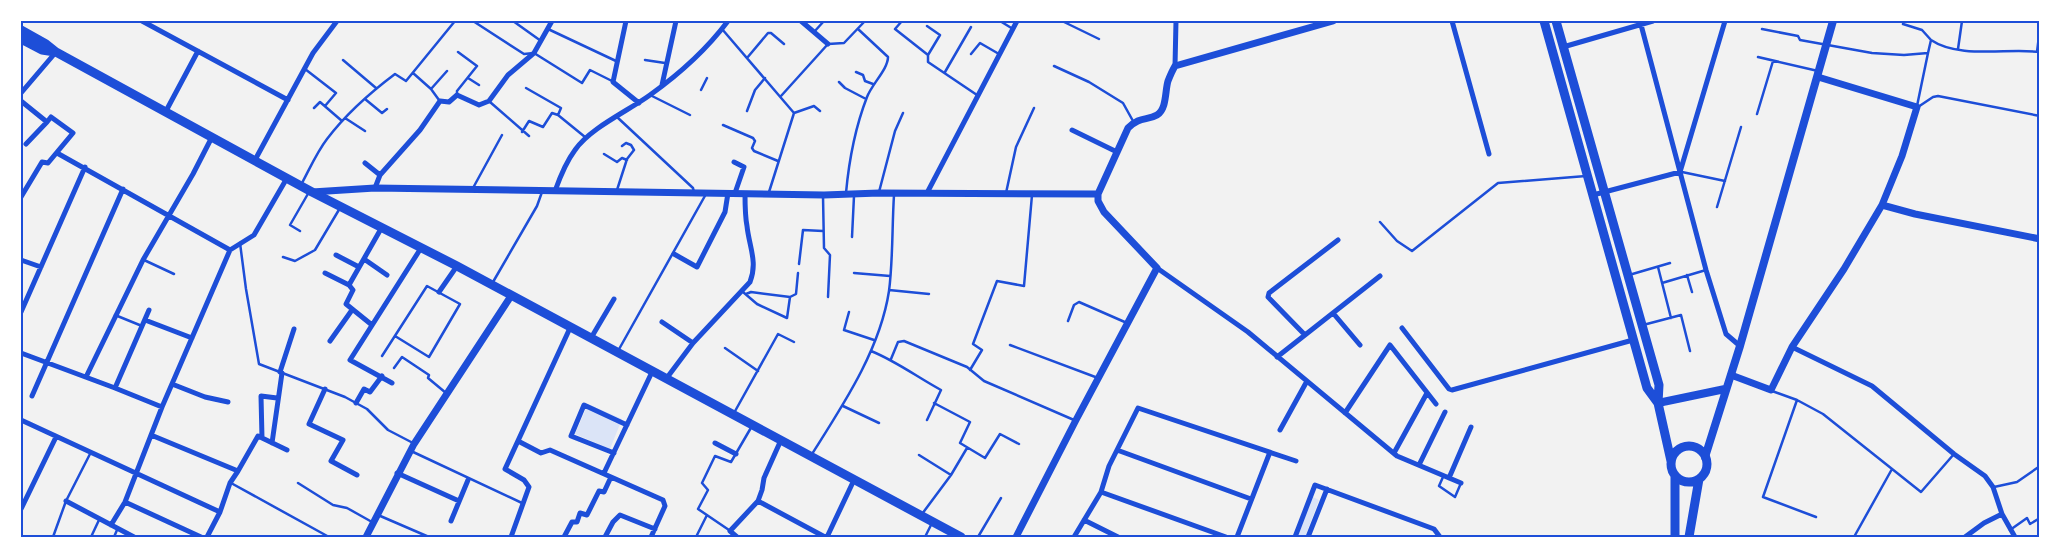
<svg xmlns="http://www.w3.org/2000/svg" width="2061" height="558" viewBox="0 0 2061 558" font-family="'Libre Baskerville',serif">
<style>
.green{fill:#dbe4f7}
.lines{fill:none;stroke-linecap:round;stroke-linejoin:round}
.service{stroke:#1d4ed8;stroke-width:2.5}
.minor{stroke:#1d4ed8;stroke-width:5}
.tertiary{stroke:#1d4ed8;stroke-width:7}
.secondary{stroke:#1d4ed8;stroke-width:8}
.primary{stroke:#1d4ed8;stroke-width:9}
.neatline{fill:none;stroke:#1d4ed8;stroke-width:2}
</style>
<rect width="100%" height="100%" fill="#f2f2f2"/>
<path class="green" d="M588,404L622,419L610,449L575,434Z
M1313,497L1319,500L1305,537L1298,536Z"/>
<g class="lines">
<path class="service" d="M473,21L524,54L534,53L582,83L590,70L612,81
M513,21L541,41
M902,21L895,29L928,55V62L977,95
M1000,21L1013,29
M1062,21L1099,39
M1903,24L1922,30L1931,40
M927,26L940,35L928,55
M548,29L616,61
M722,29L794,113L769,192
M1762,29L1798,36L1800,40L1872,53L1904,55L1928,53L1931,40C1959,59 2007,48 2040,52
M814,32L824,21
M1958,49L1962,21
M2037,52L2040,28
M971,54L980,43L999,54
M1758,57L1818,71
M747,58L768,33H771L784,44
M343,60L376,88
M645,60L665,63
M1054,66L1089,82L1123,103L1133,121
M305,69L336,93L325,106
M856,72L863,75L865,81L873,84
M945,72L971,27
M413,73L431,89L439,100
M468,78L479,85
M839,82L845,88L866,99
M526,88L561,108L558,115L585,137
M431,89L447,71
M701,90L707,78
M457,95V91L477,66L458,52
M652,96L690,115
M781,96L828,44L844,43L865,21
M365,99L382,113L387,109
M490,102L529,136
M1917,106L1928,53
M1918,107L1933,97L1938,96L2040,116
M314,108L320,102L342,121
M747,111L755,90L765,78
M794,113L814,106L820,111
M1757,114L1773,61
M617,117L693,188L694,192
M345,118L365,131
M723,125L753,138L755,141L752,148L754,151L778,161
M522,132L529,121L543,127L552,113L558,115
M604,154L617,162L622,158L627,160
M1682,172L1725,181
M302,183C310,168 317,152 327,139C346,114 371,92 395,74L406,81L455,21
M473,188L502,135
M617,190L627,159L634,150L631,145L626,143L622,146
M879,192L895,131L903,113
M846,193C849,160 855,128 867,97C872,84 888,69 888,57L858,29
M1006,193L1016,147L1034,108
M823,196L824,248L830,255L828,297
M1717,207L1741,127
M1380,222L1397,241L1412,251L1498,183L1586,176
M300,231L290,225L309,192
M852,237L854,196
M240,243L246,289L259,364L345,397L367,409L388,430L413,443
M283,257L295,261L315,250L340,208
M144,260L174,274
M799,264L803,230L823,231
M1658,267L1671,318
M854,273L890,276
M1629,275L1670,263
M1687,275L1692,292
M493,282L537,206L542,192
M1662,283L1706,270
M889,290L929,294
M743,292L757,304L787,318L790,297
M746,294L751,292L790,297L796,294L798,273
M849,312L844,330L874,340
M115,315L142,326
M1068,321L1074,305L1079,302L1127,323
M1643,325L1681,315L1690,351
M1010,345L1098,378
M725,348L758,371
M618,351L706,194
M871,351C896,361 917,377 941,390L927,420
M382,356L427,286L460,304L429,357L395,336
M891,359L898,342L904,341L967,367L984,381L1074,420
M394,368L402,357L429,375L428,378L446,393
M970,370L982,350L973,344L997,281L1024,286L1032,195
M1772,391L1797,400L1823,414L1921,492L1954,454
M1797,400L1763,497L1816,517
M934,403L970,422L960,443L985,458L1000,434L1019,444
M843,406L879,423
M734,413L778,334L794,342
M411,451L522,503
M812,454C843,405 880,350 889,291C893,261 892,226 894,195
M919,455L951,475
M1443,477L1439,486L1455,497L1461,483
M231,483L329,537
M298,483L333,505L347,508L372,522
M1994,487L2017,482L2040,466
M922,514L951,475L967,448
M378,515L429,537
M729,530L698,509L708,490L702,483L715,456L731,462L752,426
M2010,530L2027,518L2030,524L2040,518
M53,537L66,501L91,452
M91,537L99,520
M114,537L117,530
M475,537H476
M696,537L707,515
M925,537L932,523
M978,537L1001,498
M1854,537L1892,469"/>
<path class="minor" d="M142,21L288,100
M626,21L613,82L639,103
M801,21L828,44
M1452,21L1489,154
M1640,21L1706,270L1726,334L1740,346
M1563,47L1653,21
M1175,66L1176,21
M662,85L676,21
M21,93L56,52
M21,101L47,122L51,117L73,133L48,163L42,162L21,197
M166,111L198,51
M1072,130L1117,152
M26,144L47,122
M57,153L230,250
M255,160L313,53L337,21
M734,162L744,167L735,193
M365,163L380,175
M375,188L380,175L420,130L440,101L449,102L457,95L479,105L489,101L508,75L534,53L552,21
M555,191C560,177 566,162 575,150C590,128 628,111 650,95C678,75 707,49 728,21
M927,193L1017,21
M1593,195L1680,172L1725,21
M674,254L697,267L725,212L728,193
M336,255L359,267
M364,259L387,275
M21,260L41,267
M1157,268L1248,332L1397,456L1461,483
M325,273L349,285
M439,292L457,266
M21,312L85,167
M1333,313L1360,345
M145,320L192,338
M662,322L693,343
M372,325L346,304L353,290L349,285L382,227
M1402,328L1449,389L1452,390L1633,340
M1305,335L1268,297L1269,293L1338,240
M591,338L614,299
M330,341L352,310
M1792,347L1872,386L1954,454L1985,476L1993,487L2002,514L2015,537
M21,353L115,388L162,407
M1277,357L1380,276
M280,372L294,329
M86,377L143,260L193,174L212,137
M666,379L693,343L750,282C758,262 749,246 747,226C745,216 745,205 745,194
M392,383L350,360L421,248
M172,384L205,397L228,402
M115,388L149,310
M325,389L309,424L343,440L331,461L357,475
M32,396L123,189
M356,403L364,389L370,392L382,376
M1345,413L1390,345L1436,404
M21,420L220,512
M1280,430L1307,381
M151,435L238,471
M262,438L261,396L277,398
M518,441L541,453L550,450L663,500L665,506L651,537
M272,443L282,373
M715,443L736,454
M1117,450L1251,499
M614,453L571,436L584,405L627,425
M1394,453L1427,393
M1419,465L1445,412
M397,473L459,501
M604,473L652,372
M1449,478L1471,427
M1101,492L1226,537
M66,501L134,537
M758,501L825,537
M125,502L201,537
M21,509L56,437
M1084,520L1118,537
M451,521L468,480
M111,525L125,502L162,407L230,250L254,235L287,178
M207,537L220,512L230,483L238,471L258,436L287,450
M511,537L529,487L524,480L505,469L570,328
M564,537L572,522H577L580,513L587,515L599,491L604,492L611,477
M605,537L613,522L620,515L655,529
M737,537L730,531L758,501L762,490L764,478L781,440
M827,537L854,480
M1074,537L1101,492L1109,466L1138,408L1296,461
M1237,537L1270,452
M1295,537L1315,485L1434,529L1440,537
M1308,537L1327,489
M1965,537L1984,523L2002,514"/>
<path class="tertiary" d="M312,192L375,188L824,195L879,193L1098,194
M1882,205L1915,214L2040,239
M1731,375L1771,390L1792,347L1844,269L1882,205L1902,156L1917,107L1818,77
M366,537L414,444L511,296
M1016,537L1076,420L1157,268L1104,212L1098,201V194L1128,128C1140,116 1147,121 1157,115C1167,109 1165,90 1168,81C1170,76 1172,71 1175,66L1333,21"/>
<path class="secondary" d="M1658,403L1725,389
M1705,457L1740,346L1833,21"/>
<path class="primary" d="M1544,21L1647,388L1658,403
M1556,21L1659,385L1658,403L1671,461
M21,30L46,44L56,52L312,192L457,266L961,537
M21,39L42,50L55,52
M1671 464a18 18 0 1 1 36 0a18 18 0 1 1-36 0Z
M1675,537V476
M1689,537L1699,479"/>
</g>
<rect width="2061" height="558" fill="none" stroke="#ffffff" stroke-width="45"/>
<rect x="22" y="22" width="2016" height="514" class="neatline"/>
</svg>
